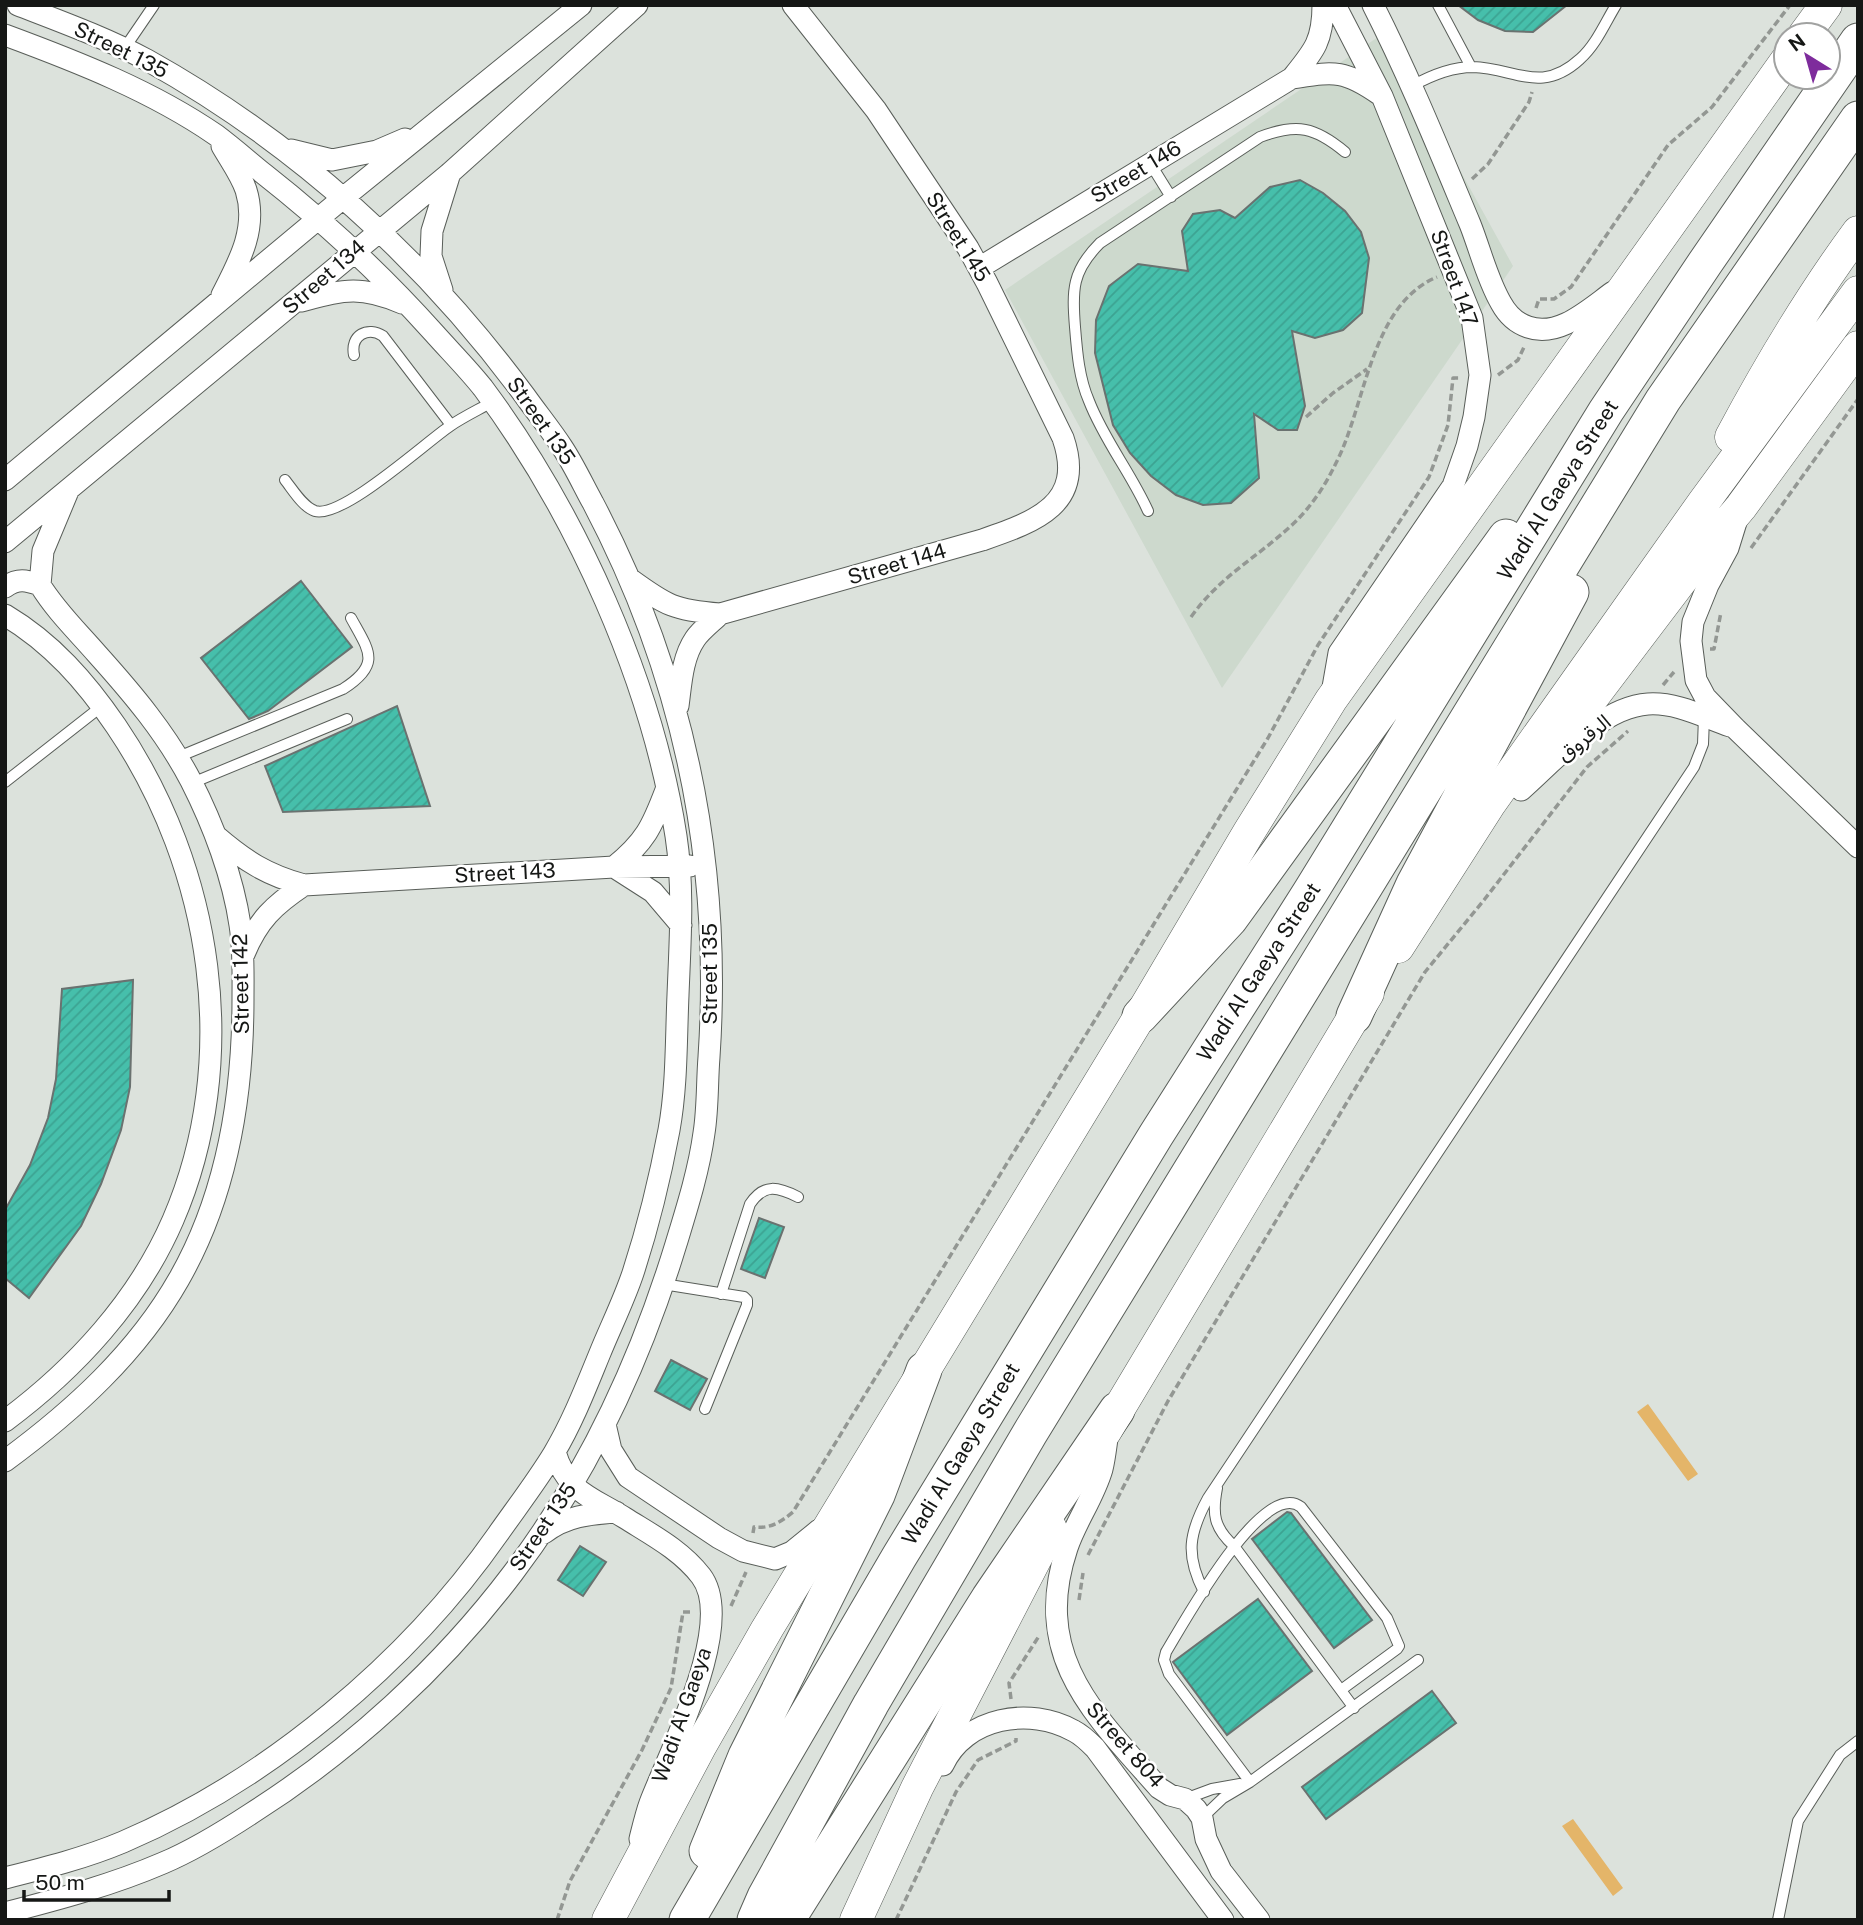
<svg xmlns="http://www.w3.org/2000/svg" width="1863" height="1925" viewBox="0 0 1863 1925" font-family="'Public Sans','Noto Sans Arabic',sans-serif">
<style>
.built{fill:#cdd9cd}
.grass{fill:#e4b569}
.building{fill:url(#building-hatch);stroke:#6a7270;stroke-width:2}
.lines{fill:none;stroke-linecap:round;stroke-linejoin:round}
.lane-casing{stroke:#595e59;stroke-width:12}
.street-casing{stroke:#595e59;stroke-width:23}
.secondary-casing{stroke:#595e59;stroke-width:33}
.primary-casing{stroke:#595e59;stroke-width:37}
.path{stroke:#939793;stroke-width:3.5;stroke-dasharray:7 3.5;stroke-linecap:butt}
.lane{stroke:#fff;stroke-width:10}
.street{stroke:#fff;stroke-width:21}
.secondary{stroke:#fff;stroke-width:32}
.primary{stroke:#fff;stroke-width:35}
.labels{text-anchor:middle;stroke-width:5;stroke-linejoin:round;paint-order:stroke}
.street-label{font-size:21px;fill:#151715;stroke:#fff}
</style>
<defs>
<pattern id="building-hatch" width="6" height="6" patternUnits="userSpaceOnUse" patternTransform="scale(1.75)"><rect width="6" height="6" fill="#46bfab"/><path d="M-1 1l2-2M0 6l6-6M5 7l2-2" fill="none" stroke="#3ca392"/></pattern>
</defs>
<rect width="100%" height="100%" fill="#dce2dc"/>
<path class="built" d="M1384,33L1513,266L1222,688L1005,290Z"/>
<path class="grass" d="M1648,1404L1698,1474L1688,1481L1637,1412Z
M1573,1819L1623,1888L1613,1896L1562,1826Z"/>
<path class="building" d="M1458,5H1567L1533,32L1505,31L1478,20Z
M1300,180L1323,193L1345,211L1361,232L1369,258L1362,313L1343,330L1315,338L1292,331L1305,406L1297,430H1278L1254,414L1259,478L1231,503L1203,505L1176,495L1151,476L1130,453L1113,425L1095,353L1096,320L1109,286L1138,264L1188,271L1182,231L1193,214L1220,210L1235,218L1270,187Z
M301,581L352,647L268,711L249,719L201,658Z
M397,706L430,806L283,812L265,766Z
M133,980L130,1087L121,1130L101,1184L81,1226L29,1298L5,1278V1210L30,1165L48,1118L56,1079L62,989Z
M759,1218L784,1227L765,1278L741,1269Z
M671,1360L707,1379L690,1410L655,1391Z
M1287,1512L1291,1513L1372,1620L1334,1648L1252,1539Z
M580,1546L606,1562L583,1596L558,1580Z
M1258,1599L1312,1671L1227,1735L1173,1662Z
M1432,1691L1456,1723L1326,1819L1302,1787Z"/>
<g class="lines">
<defs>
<path id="lane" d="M1438,5L1471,67
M124,49L154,5
M1412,86C1430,76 1452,67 1473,67C1515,68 1541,95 1580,59C1596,45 1605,23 1616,5
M1150,163L1171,197
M354,355C350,335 368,326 383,336L451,425
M285,480C293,490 303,507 315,511C342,519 425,443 450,426C463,417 478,410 492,402
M1148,511C1131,473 1104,440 1089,401C1079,378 1077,352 1075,327C1072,290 1072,271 1100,243L1260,137C1297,123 1315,127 1345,152
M178,757L343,689C382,664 369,651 351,618
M5,782L102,706
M192,783L347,719
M663,1284L744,1297L747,1300V1305L705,1409
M721,1294L750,1204C764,1183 778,1187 798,1197
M1217,1488C1212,1514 1214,1528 1234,1546L1354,1708
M1204,1592C1185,1555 1189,1533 1208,1498L1694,767L1703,744L1704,717
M1250,1782L1169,1674L1164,1660L1166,1652C1182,1626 1263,1477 1301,1507L1387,1618L1399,1646L1397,1649L1341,1690
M1185,1799L1212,1789L1240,1784
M1202,1818L1223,1798L1250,1782L1418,1660
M1778,1920L1798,1821L1840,1755L1858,1741"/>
<path id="street" d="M1373,5C1409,76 1439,150 1470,224C1480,249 1487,279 1501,303C1507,314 1516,323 1528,327C1559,338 1589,309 1613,292
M5,35C78,62 152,91 216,135C232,147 248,161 264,174C325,222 382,275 434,333C450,351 468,369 483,388C576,513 652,681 676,836C684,888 680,943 678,995C676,1040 677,1086 669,1130C660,1178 648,1227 633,1273C624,1300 611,1326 600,1353C586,1387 573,1421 554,1453C537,1481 517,1507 498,1534C408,1663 268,1780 123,1842C85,1858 45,1868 5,1878
M1292,78C1334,72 1343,69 1379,94
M222,146C230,160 241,175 246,190C258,228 239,262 222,295
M291,150L332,160L377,151L405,139
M979,268L1292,78C1314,51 1323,41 1323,5
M442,290L431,256L432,231L450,173
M301,301C344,290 359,285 402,303
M5,480L343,198L581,5
M1737,519L1728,548L1708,585L1693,622L1691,641L1696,680L1705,697L1735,728L1858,847
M5,542L450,173L637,5
M630,579C667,606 674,610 720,614L982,540C1034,522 1086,505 1063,438L987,283L968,248L876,110L793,5
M5,587C18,578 26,580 40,585
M5,615C52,643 86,682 116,726C213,869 242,1060 173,1220C138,1301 75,1369 5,1421
M1332,693L1339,653L1453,486L1467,446L1474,417L1480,375L1472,318L1382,96L1335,5
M678,706C681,684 682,658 695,639C701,630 712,622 720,614
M666,790C652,827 645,842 614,867L653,892L681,925
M1521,790C1554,761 1601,707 1648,704C1676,702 1704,717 1730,726
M216,836C245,861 267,875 304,885L614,867L690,866
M244,954C258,920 274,905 304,885
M605,1424L611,1450L628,1477L719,1538L743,1551L775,1559L792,1552L819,1530
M1108,1432C1106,1444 1105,1457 1102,1469C1094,1497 1076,1521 1067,1548C1031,1656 1093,1713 1159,1788L1170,1795L1185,1799L1196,1809L1202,1818L1206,1839L1221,1871L1259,1920
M555,1452C567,1493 592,1497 625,1518C652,1535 681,1550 701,1576C737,1623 669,1753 650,1803C646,1814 643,1827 640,1839
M5,1461C73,1411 137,1353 179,1279C227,1195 243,1095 243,999C243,974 244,950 240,925C233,877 213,824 191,781C166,733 132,693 97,654C77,631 56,611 40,585L43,551L68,491
M544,1533C566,1516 589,1514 616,1512
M943,1765C965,1717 1030,1706 1074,1731C1082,1735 1089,1742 1095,1748L1223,1920
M5,1913C59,1899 112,1885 163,1863C194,1850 223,1832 252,1813C351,1750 442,1667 513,1573C588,1474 640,1362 676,1244C687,1208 699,1170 704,1133C708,1108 707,1082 709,1057C722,862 684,676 593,503C583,485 574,465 562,447C551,430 537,413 525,396C424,259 296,143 147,60C106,38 62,22 18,5"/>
<path id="secondary" d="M1804,35L1826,5
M1731,437C1769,366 1810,297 1858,232
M1555,747L1699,557L1741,507L1858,347
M1398,947L1489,805L1703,503L1858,292
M1105,1432L1368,993
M608,1920L701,1745L767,1629L1140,1016L1249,832L1331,700L1786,61
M856,1920L917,1788L1051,1529"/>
<path id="primary" d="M1140,1016L1230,919L1506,537
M1354,1016L1414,884L1571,592
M707,1851L746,1756L877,1495L924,1370
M687,1920L899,1557L1156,1135L1311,891L1606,411L1705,263L1858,41
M755,1920L765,1897L871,1704L1030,1433L1663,400L1858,119
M787,1920L989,1598L1117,1410"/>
</defs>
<use href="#lane" class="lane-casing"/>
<use href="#street" class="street-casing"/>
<use href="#secondary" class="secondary-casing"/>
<use href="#primary" class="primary-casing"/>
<path class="path" d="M1472,179L1488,164L1529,102L1532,92
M1536,308L1539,299H1554L1571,287L1668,145L1712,107L1790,5
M1498,375L1518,360L1525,345
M1306,417L1333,393L1367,369
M1751,548L1858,399
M1191,617C1220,576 1258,557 1293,524C1311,507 1325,486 1336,463C1366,405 1370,305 1437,277
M1710,649H1714L1721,612
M1663,685L1674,672
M753,1533L754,1527C770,1529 781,1522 793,1512L1268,738L1318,645L1429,477L1448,425L1453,378H1460
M1088,1555L1168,1401L1425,972L1484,900L1587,767L1628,731
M1079,1600L1083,1573
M731,1606L746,1572
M1011,1699L1009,1683L1039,1636
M557,1920L570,1881L642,1750L671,1688L683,1612H690
M896,1920L956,1792L978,1760L1016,1741V1738"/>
<use href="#lane" class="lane"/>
<use href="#street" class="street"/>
<use href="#secondary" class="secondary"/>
<use href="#primary" class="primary"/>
</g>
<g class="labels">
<g class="street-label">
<text transform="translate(121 50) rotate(26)" y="7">Street 135</text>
<text transform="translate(1136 172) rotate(-31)" y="7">Street 146</text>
<text transform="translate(958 237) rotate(58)" y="7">Street 145</text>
<text transform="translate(324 277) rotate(-41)" y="7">Street 134</text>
<text transform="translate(1454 278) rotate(70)" y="7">Street 147</text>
<text transform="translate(541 421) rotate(55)" y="7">Street 135</text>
<text transform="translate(1558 490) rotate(-58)" y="7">Wadi Al Gaeya Street</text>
<text transform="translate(897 564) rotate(-16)" y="7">Street 144</text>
<text transform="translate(1584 738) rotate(-38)" y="7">الرقروق</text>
<text transform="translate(505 873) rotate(-3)" y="7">Street 143</text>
<text transform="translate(1259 972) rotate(-57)" y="7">Wadi Al Gaeya Street</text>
<text transform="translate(710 974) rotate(-90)" y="7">Street 135</text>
<text transform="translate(241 984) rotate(-91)" y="7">Street 142</text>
<text transform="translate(961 1454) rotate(-59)" y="7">Wadi Al Gaeya Street</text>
<text transform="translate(543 1527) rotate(-56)" y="7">Street 135</text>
<text transform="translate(682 1715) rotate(-71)" y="7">Wadi Al Gaeya</text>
<text transform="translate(1125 1745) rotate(49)" y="7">Street 804</text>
</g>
</g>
<rect width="1863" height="1925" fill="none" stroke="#151715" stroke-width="14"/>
<g transform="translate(1807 56) rotate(323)"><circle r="33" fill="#ffffff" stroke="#a1a2a1" stroke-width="2"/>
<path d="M0-5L12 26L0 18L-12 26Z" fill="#7e2c9c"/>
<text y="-10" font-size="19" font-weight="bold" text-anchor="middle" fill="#151715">N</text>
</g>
<path d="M24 1890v10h145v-10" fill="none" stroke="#151715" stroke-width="3.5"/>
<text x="35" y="1890" font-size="21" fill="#151715" stroke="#ffffff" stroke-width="5" paint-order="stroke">50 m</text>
</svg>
